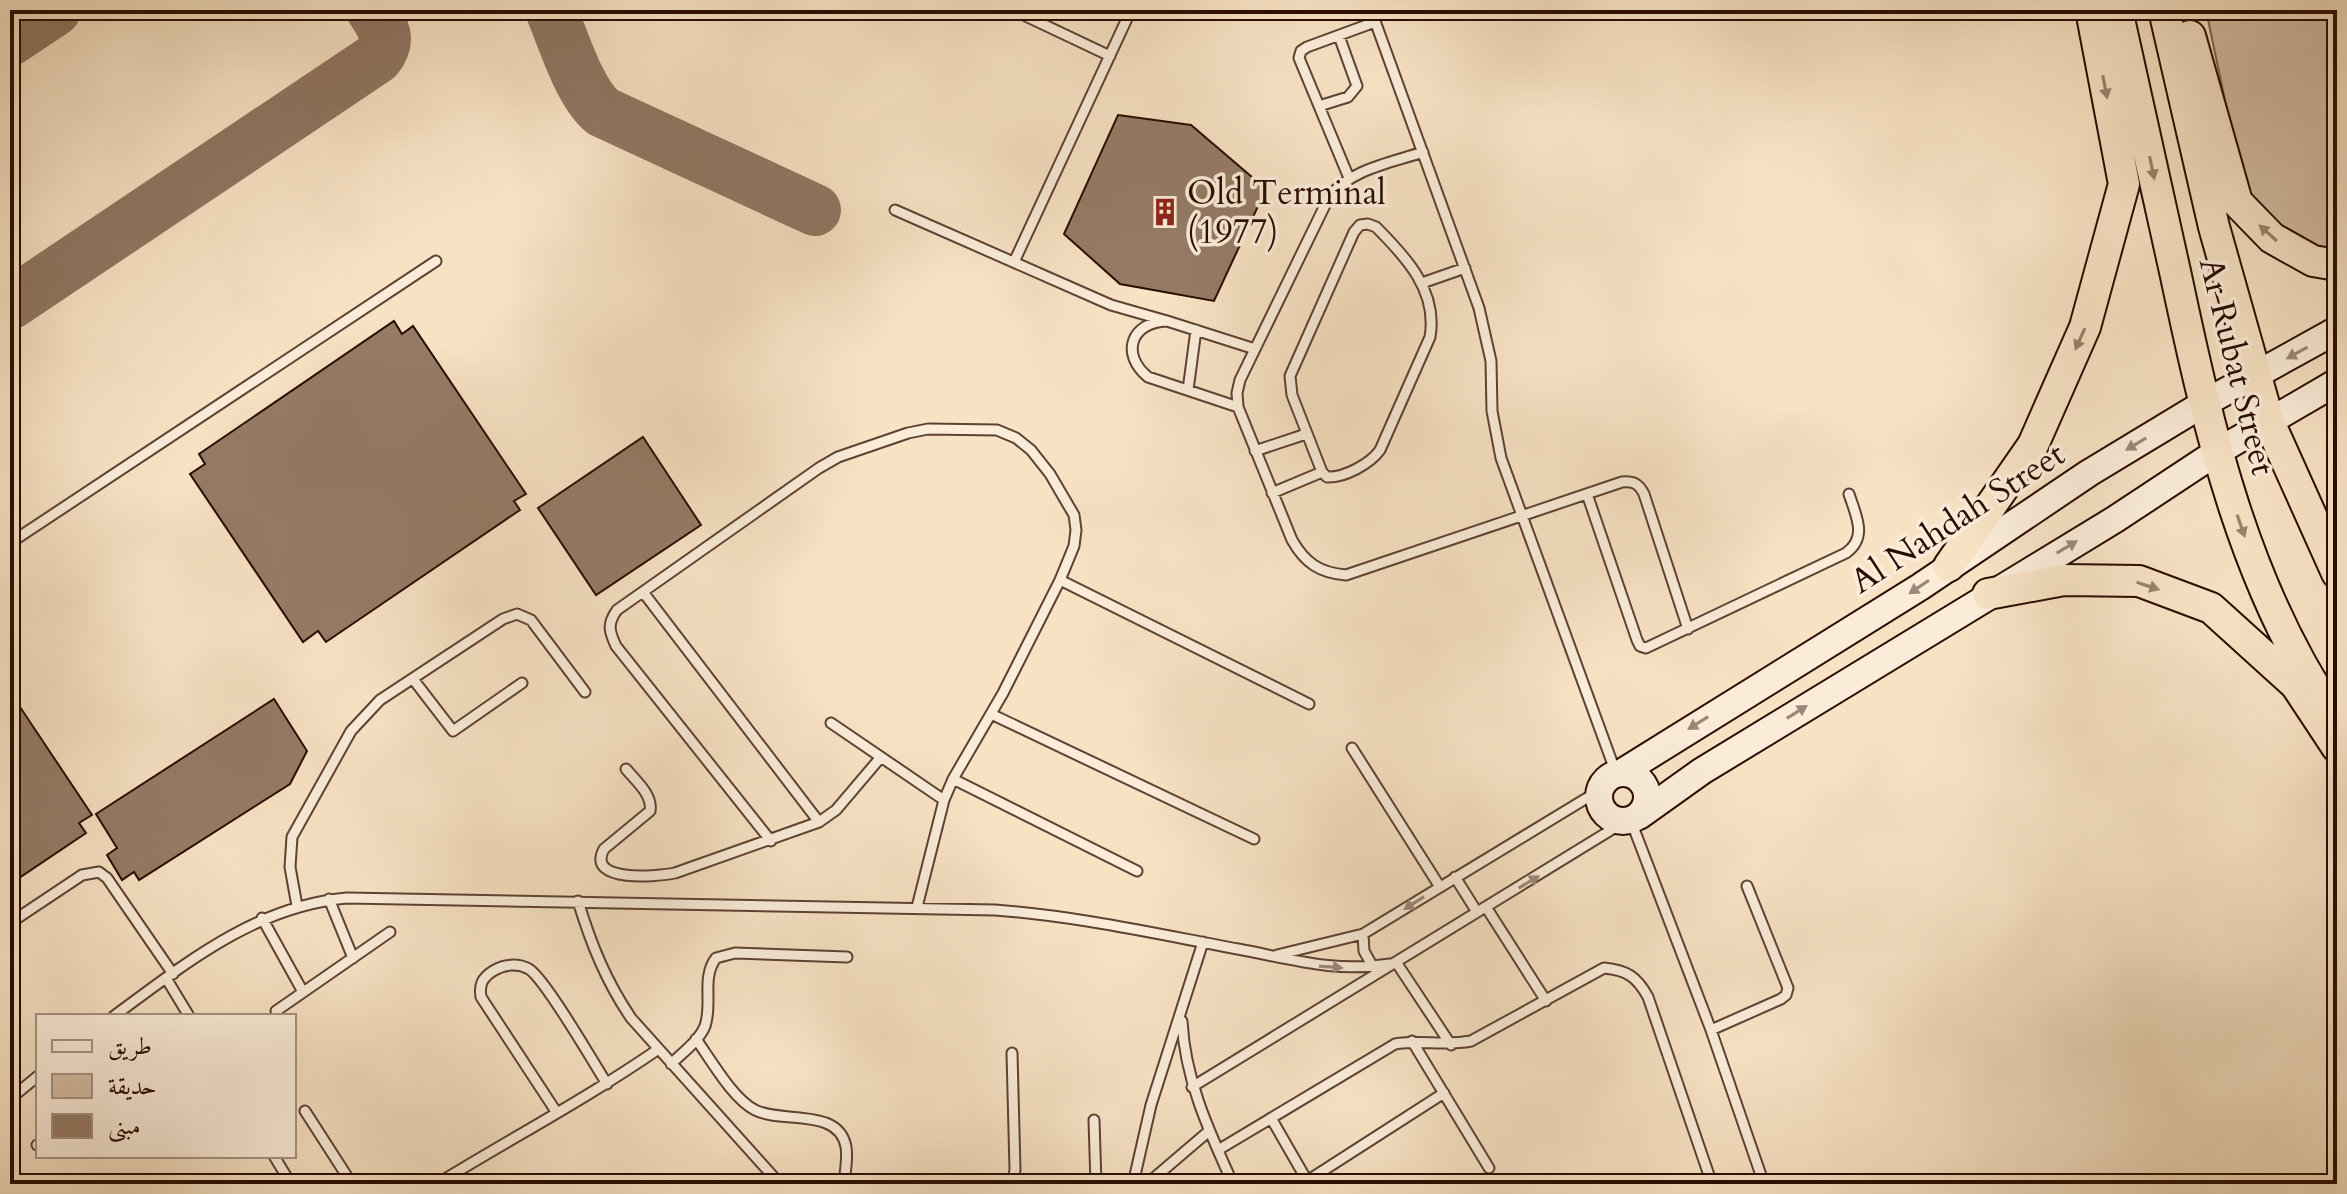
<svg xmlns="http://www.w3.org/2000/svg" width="2347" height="1194" viewBox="0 0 2347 1194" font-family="Cardo,Amiri,serif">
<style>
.green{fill:#d4bda3;stroke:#7f6452;stroke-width:2}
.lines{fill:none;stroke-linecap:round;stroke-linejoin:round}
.taxiway{stroke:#907662;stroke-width:52}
.building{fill:#957b66;stroke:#2a0b01;stroke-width:2}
.service-casing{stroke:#5d4132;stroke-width:13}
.secondary-casing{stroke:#2a0b01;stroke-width:30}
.trunk-casing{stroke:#2a0b01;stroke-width:34}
.service{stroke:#faecd9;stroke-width:9}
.secondary{stroke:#faecd9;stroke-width:26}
.trunk{stroke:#f7e2c4;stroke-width:30}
.oneway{fill:#9b816c}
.oneway2{fill:#9c8778}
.labels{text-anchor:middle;stroke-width:7;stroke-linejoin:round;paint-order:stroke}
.poi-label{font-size:34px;fill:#2a0b01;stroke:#faecd9;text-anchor:start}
.street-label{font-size:34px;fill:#2a0b01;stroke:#faecd9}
</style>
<rect width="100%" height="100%" fill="#f7e2c4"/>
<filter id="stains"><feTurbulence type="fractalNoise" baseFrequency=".0025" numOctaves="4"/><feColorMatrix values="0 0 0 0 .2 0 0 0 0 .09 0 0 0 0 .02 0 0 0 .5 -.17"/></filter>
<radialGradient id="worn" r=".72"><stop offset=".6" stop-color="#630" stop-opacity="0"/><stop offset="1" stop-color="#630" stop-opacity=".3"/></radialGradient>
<path class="green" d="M2206,10H2337V265L2294,251L2244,191Z"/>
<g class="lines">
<path class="taxiway" d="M551,10C563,38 579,93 603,112L815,210
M10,40L55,10
M10,304L377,58C392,39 383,27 372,10"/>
</g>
<path class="building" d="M1118,115L1191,125L1266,189L1214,301L1120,284L1064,234Z
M394,321L402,334L413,326L526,494L514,501L520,510L326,642L318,631L303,642L190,474L205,464L199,454Z
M643,437L701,525L596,595L538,508Z
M10,692L92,815L79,823L86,833L10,884Z
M274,699L307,751L290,784L139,880L134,872L122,880L107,855L117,848L96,814Z"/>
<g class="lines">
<defs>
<path id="service" d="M1013,10L1110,56
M1371,10L1479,308L1491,361L1492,411L1501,458L1616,773
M1319,106L1348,97L1357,86L1339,36
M1423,152C1390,163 1351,169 1329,197L1240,380L1237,393L1238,407L1292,540C1305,563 1320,573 1346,575L1622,482C1634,481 1639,484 1644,494L1688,629
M1349,178L1299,58L1301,51L1307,47L1375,22
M895,210L1111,305L1167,321
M1368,224L1376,227C1406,257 1438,291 1430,337L1380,450C1370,464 1344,478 1327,477L1322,472L1292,395L1290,376L1354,232L1360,225Z
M1014,262L1131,10
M1422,283L1465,268
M1188,390L1196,330
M1238,407L1148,377C1120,354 1131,322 1167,321L1255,349
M1255,451L1306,434
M1272,493L1322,472
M1587,494L1637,640L1640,646L1646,648L1846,553C1868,537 1856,516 1849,494
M10,543L436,261
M1060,580L1309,704
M643,592L819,822
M413,679L453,731L522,683
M991,714L1254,839
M831,723L944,800
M1352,748L1440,887
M626,769C636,781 653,795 650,811L604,849C585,884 660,876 675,873L819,822L836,810L881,757
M953,779L1137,871
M1631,821L1711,1030L1764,1184
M771,841L616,646C609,631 607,624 617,610L819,468L838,457L908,433L928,429L997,430L1016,438L1031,450L1050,474L1074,515L1076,530L1074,546L1060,580L1003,693L953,779L944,800L917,907
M1455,877L1477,912
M329,899L353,958
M578,901C591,944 606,981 631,1018L780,1184
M297,906L290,867L292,837L351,731L380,700L503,619L517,614L531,620L585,692
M1486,907L1546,1001
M262,918L303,992
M10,923L82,875L99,872L107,878L173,974
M1363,934L1364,951L1373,967
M1277,955L1363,934L1600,790
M1396,962L1451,1045
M166,978L189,1016
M276,1011L390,932
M114,1016C186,963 256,906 347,898L995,910C1077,916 1157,934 1238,949C1292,959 1334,973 1390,964
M1182,1021C1185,1080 1209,1131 1233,1184
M1711,1030L1781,999L1786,995L1788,988L1747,886
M696,1039C711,1060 733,1099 755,1110C782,1124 839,1107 846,1147C848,1158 845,1172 844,1184
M1412,1041L1489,1168
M671,1064C682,1053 699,1041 705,1026C713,1003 701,978 716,958L735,953L847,957
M1192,1087L1624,822
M10,1099L38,1076
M305,1111L352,1184
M557,1113L481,997C479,985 482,978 493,971C504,964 518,963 529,969C546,980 593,1062 607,1084
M1271,1118L1309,1184
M1094,1120L1096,1184
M37,1145H38
M1218,1150L1395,1044C1421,1040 1445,1046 1471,1041L1604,968C1627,970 1637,977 1648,997L1712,1184
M274,1156L291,1184
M1307,1181L1444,1093
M437,1184C510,1139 586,1099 657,1050
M1012,1184L1015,1170L1012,1053
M1133,1184L1151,1105L1203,942
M1147,1184L1209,1131"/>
<path id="secondary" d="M1599 797a24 24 0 1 1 48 0a24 24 0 1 1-48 0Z
M1621,773L1920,587L2089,473L2203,404L2337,330
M1639,816L1702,771L2114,520L2217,452L2337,382"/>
<path id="trunk" d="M2117,10C2137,99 2156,187 2176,276C2209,432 2245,589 2337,722
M2164,10L2214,227L2269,422L2337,573
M2190,36L2237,202L2272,238L2313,261L2337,265
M1949,566L2033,445L2085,327L2124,184L2091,10
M1988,594L2064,580L2139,581L2211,608L2296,685L2337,747"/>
</defs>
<use href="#service" class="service-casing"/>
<use href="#secondary" class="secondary-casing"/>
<use href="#trunk" class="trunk-casing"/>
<use href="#service" class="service"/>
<use href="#secondary" class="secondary"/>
<use href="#trunk" class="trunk"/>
</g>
<defs><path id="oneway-solid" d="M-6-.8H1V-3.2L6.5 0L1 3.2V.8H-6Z" transform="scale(2)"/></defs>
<g class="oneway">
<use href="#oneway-solid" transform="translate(2105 87) rotate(79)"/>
<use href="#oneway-solid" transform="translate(2152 168) rotate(78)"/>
<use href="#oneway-solid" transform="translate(2268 233) rotate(-138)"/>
<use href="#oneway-solid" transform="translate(2080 339) rotate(114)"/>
<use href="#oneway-solid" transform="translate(2241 526) rotate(71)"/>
<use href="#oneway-solid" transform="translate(2148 586) rotate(18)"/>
</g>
<g class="oneway2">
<use href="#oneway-solid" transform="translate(2297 353) rotate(151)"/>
<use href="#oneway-solid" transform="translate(2136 444) rotate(149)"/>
<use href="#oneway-solid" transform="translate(2067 547) rotate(-31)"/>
<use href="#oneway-solid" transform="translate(1919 587) rotate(146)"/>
<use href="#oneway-solid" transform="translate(1797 712) rotate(-32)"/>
<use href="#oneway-solid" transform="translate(1698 723) rotate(148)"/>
<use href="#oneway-solid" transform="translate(1529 882) rotate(-31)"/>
<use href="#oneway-solid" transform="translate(1414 903) rotate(148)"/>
<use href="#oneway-solid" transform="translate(1331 967) rotate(4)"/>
</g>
<defs>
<symbol id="building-bare" viewBox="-9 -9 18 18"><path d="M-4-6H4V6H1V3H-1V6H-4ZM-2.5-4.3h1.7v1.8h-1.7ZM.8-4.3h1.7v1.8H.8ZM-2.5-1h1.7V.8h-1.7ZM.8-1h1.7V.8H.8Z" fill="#8f2418" stroke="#faecd9" stroke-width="2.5" paint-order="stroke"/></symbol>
</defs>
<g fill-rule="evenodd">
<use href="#building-bare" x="1145" y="192" width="40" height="40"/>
</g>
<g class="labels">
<g class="poi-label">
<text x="1187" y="204">Old Terminal<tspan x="1187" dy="39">(1977)</tspan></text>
</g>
<g class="street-label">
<text transform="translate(2238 366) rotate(76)" y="12">Ar Rubat Street</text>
<text transform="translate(1957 517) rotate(-33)" y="12">Al Nahdah Street</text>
</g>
</g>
<rect width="2347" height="1194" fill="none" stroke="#f7e2c4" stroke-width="40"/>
<rect x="12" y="12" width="2323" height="1170" fill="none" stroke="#2a0b01" stroke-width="4"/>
<rect x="20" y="20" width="2307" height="1154" fill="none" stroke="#2a0b01" stroke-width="2"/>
<rect x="36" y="1014" width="260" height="144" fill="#faecd9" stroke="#a79283" stroke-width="2"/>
<rect x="52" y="1040" width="40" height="12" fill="#faecd9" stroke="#a79283" stroke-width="2"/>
<text x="108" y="1054" font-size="24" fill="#2a0b01">طريق</text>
<rect x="52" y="1074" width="40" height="24" fill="#d4bda3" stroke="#a79283" stroke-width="2"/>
<text x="108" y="1094" font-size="24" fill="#2a0b01">حديقة</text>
<rect x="52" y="1114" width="40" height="24" fill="#957b66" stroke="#a79283" stroke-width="2"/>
<text x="108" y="1134" font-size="24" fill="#2a0b01">مبنى</text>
<rect width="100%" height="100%" filter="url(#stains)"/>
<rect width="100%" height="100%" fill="url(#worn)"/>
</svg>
